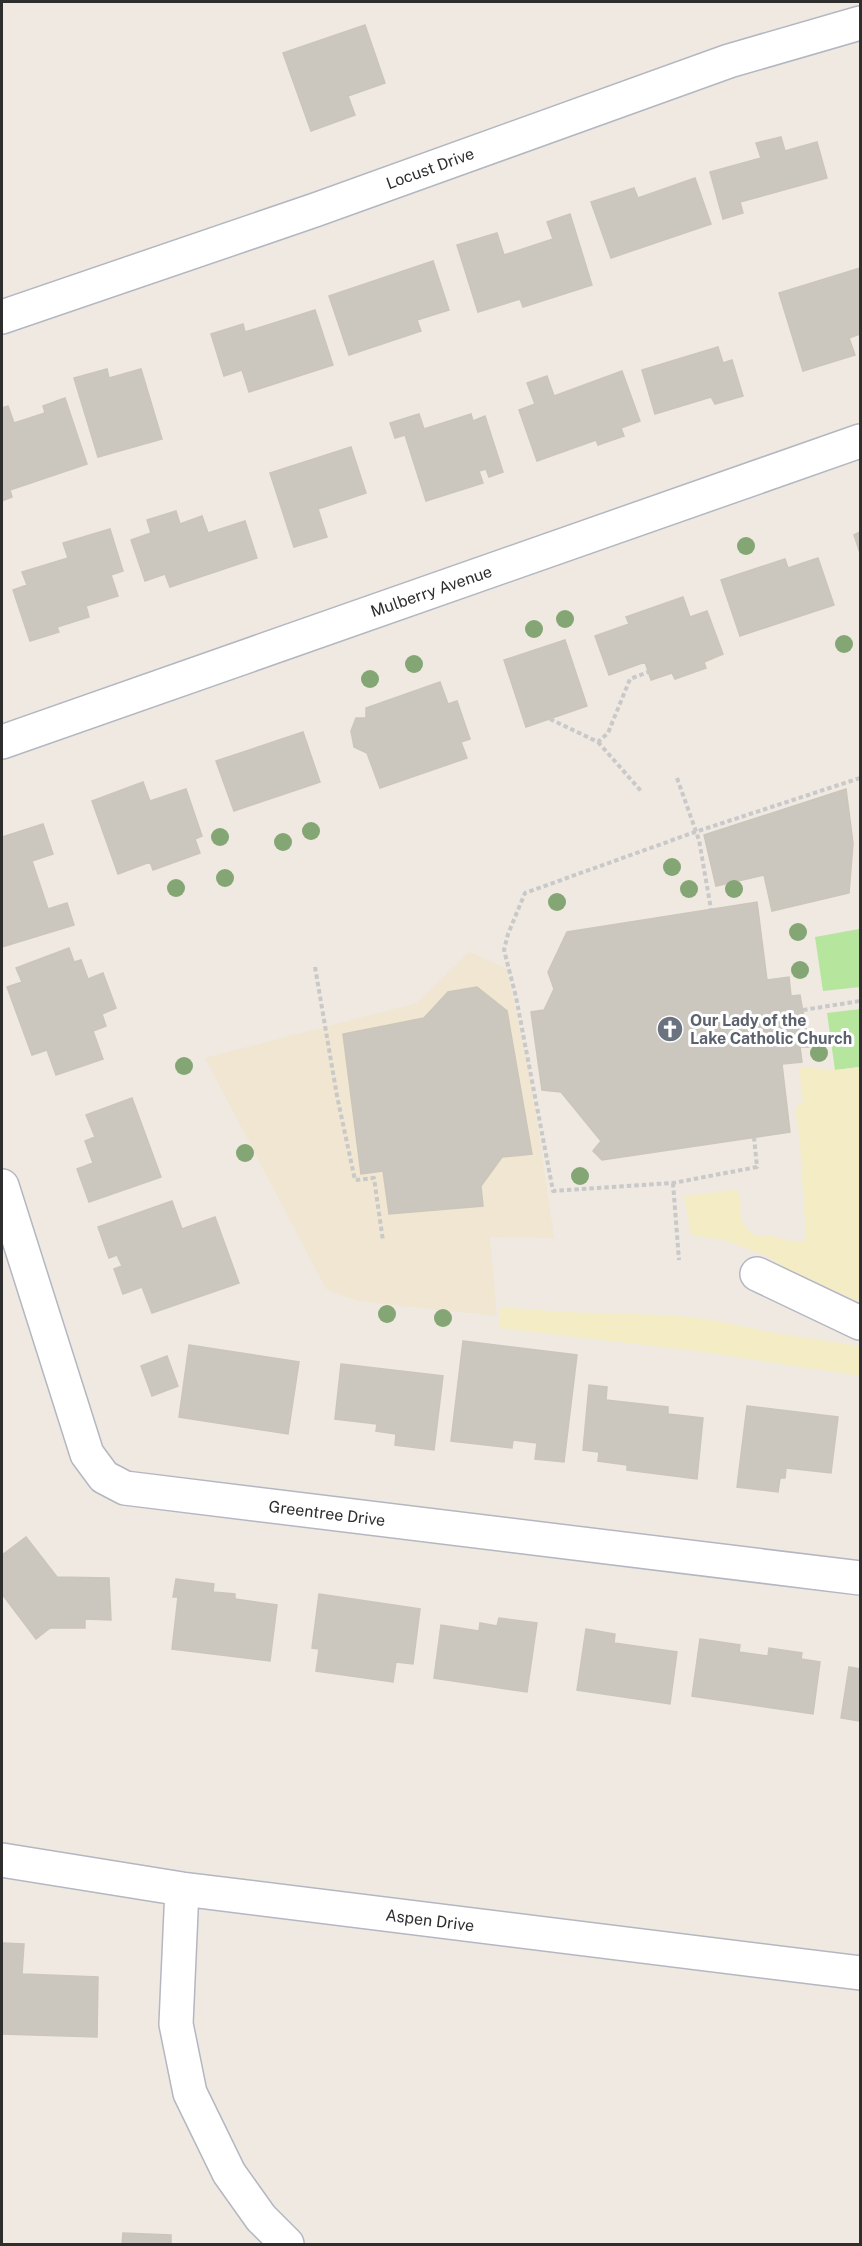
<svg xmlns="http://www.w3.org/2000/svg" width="862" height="2246" viewBox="0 0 862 2246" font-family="'Public Sans',sans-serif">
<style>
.education{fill:#f0e6d1}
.green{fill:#b6e59e}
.sand{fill:#f3ecc5}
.building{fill:#cbc7bf;stroke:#cbc5ba;stroke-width:1.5}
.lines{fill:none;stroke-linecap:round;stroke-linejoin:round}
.minor-casing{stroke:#b4b7c1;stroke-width:36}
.path{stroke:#c9c9c9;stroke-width:4;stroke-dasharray:4.5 3;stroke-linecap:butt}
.minor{stroke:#fff;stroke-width:33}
.tree{fill:#84a574}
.labels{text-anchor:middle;stroke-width:6;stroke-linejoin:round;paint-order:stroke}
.street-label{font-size:16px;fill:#2e2e2e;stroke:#fff}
.worship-label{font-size:16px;font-weight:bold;fill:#5b616d;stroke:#fff;text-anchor:start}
</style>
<rect width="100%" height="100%" fill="#efe9e1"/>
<path class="education" d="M469,952L506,968L530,1071L554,1238L490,1237L497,1316L357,1301L326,1289L205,1058L417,1003Z"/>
<path class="green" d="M859,929L860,987L823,991L815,937Z
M860,1009V1067L835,1070L827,1013Z"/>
<path class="sand" d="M799,1067L835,1070L860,1067V1302L790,1271L765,1255L723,1240L691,1235L684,1196L736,1190C748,1208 730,1216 755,1235C775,1234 784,1241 802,1242L806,1239L800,1144L795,1106L803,1104Z
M500,1307L564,1312L667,1315L707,1319L776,1333L860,1346V1376L696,1351L500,1328Z"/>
<path class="building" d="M365,25L385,83L348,96L355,115L311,131L283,53Z
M781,137L785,151L817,142L827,178L740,202L743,213L723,219L710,172L761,158L756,143Z
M695,178L711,224L611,258L591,202L634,188L638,198Z
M570,214L592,285L523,307L520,299L478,312L457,245L497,233L504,255L553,239L547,222Z
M433,261L449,310L417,320L421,331L349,355L329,296Z
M860,268V334L849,338L855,355L803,371L779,293Z
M315,310L333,365L249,392L242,370L224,376L211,334L243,324L245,332Z
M718,347L723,363L732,360L743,396L715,404L711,397L655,414L642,370Z
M107,369L109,378L141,369L162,439L98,457L74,378Z
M622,371L640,421L621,428L624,436L598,445L596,440L537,461L519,410L535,404L527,383L547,376L554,396Z
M65,398L87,464L10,490L12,497L2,501V408L8,406L14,423L45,413L43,406Z
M419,414L424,429L471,414L473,421L485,416L503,472L489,477L486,469L479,471L483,483L426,501L405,435L395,438L390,423Z
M351,447L366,493L318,509L327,537L294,547L270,473Z
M176,511L180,524L202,516L208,533L245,521L257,558L170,587L165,574L145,581L131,540L151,533L147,520Z
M110,529L123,571L111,575L118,596L86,606L89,617L57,627L59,632L30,641L13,590L27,585L22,572L68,558L63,543Z
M860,532V553L854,535Z
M818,558L834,605L740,636L721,580L785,559L788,568Z
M683,597L690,617L707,611L723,654L704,662L706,668L675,679L672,673L651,680L645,662L609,675L595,636L629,624L626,617Z
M565,640L587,706L526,727L504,660Z
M440,682L448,704L457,701L470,739L461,742L467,758L380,788L367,753L354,747L351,731L356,718H366V708Z
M303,732L320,782L234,811L216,761Z
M143,782L150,801L186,789L202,836L195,839L200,853L153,870L150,862L118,874L92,801Z
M846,789L853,843L849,893L772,911L764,875L716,886L704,835Z
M43,824L53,854L32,861L48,909L67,903L74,925L2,947V837Z
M757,902L767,980L789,977L791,996L800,995L809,1047H800L802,1062L782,1064L790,1132L602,1160L593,1151L601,1141L561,1092L542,1090L531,1012L544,1010L554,989L548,972L567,932Z
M69,948L74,962L81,960L88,979L103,973L116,1008L102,1014L106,1026L93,1031L103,1059L56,1075L47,1050L32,1055L7,987L22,982L16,968Z
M477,987L507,1011L532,1154L502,1157L481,1186L483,1206L389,1214L383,1171L361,1174L343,1034L424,1018L448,992Z
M132,1098L161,1177L89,1202L77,1169L93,1163L85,1141L95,1137L86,1115Z
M172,1201L182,1229L215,1217L239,1283L152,1313L142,1287L123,1294L114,1269L122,1266L117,1255L109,1258L98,1227Z
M463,1341L577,1355L564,1462L535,1459L537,1443L513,1440L512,1448L451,1441Z
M189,1345L299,1362L288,1434L179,1417Z
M167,1356L178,1386L152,1396L141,1366Z
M341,1364L443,1376L434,1450L395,1445L396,1434L376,1431L377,1424L335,1419Z
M589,1385L607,1387L606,1400L668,1407V1414L703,1418L697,1479L627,1470V1465L598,1461L599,1452L583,1450Z
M747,1406L838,1417L831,1473L786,1468L785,1478H780L778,1492L737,1487Z
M26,1537L57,1577L109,1578L111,1620L85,1619V1628H50L36,1639L2,1594V1555Z
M176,1579L214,1584L213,1592L235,1594V1599L277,1605L270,1661L172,1649L178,1597H173Z
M319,1594L420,1609L413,1664L396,1662L393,1682L316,1671L319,1649L312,1648Z
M499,1618L537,1623L527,1692L434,1678L441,1625L479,1631L480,1623L497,1626Z
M586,1629L615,1634L614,1643L677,1652L670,1704L577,1690Z
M700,1639L740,1645L739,1652L768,1656L769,1648L802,1653L801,1659L820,1662L813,1714L692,1696Z
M849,1667L860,1669V1721L841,1718Z
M2,1943L24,1944L22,1974L98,1977L97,2037L2,2034Z
M123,2233L171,2235V2244H122Z"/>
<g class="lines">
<defs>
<path id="minor" d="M2,317L315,210L729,61L860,23
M2,742L860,441
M2,1186L87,1454L104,1477L125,1488L860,1578
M757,1274L860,1323
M2,1860L182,1889L860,1973
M182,1889L176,2024L190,2093L229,2173L261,2218L287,2244"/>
</defs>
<use href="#minor" class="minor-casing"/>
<path class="path" d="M550,719L598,742L608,733L630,679L648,672
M598,742L641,791
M677,778L699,840L711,909
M315,967L337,1096L355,1180L374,1178L383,1241
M803,1010L860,1001
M754,1137L757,1167L673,1183L553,1191L516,997L504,950L508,934L525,893L695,832L860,778
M673,1183L679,1260"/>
<use href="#minor" class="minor"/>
</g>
<g class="tree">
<circle cx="746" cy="546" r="9"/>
<circle cx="565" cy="619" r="9"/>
<circle cx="534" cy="629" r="9"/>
<circle cx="844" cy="644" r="9"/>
<circle cx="414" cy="664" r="9"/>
<circle cx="370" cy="679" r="9"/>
<circle cx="311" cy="831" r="9"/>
<circle cx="220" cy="837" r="9"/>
<circle cx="283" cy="842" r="9"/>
<circle cx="672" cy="867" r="9"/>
<circle cx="225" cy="878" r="9"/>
<circle cx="176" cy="888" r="9"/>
<circle cx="689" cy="889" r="9"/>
<circle cx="734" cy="889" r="9"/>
<circle cx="557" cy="902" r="9"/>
<circle cx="798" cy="932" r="9"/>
<circle cx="800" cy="970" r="9"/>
<circle cx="819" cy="1053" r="9"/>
<circle cx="184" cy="1066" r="9"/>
<circle cx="245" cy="1153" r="9"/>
<circle cx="580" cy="1176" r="9"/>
<circle cx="387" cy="1314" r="9"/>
<circle cx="443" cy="1318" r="9"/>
</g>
<defs>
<symbol id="church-disc" viewBox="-11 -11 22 22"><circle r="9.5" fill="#6b7280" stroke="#fff"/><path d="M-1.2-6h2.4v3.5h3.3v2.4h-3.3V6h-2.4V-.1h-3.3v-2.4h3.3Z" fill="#fff"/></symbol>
</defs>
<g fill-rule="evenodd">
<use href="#church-disc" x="655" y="1014" width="30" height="30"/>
</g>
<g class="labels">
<g class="street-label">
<text transform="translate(430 168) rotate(-20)" y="6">Locust Drive</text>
<text transform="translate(431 591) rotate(-19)" y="6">Mulberry Avenue</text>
<text transform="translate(327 1513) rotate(7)" y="6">Greentree Drive</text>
<text transform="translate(430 1920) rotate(7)" y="6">Aspen Drive</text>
</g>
<g class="worship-label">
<text x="690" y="1026">Our Lady of the<tspan x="690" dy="18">Lake Catholic Church</tspan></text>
</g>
</g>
<rect width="862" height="2246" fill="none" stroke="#2e2e2e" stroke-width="6"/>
</svg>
